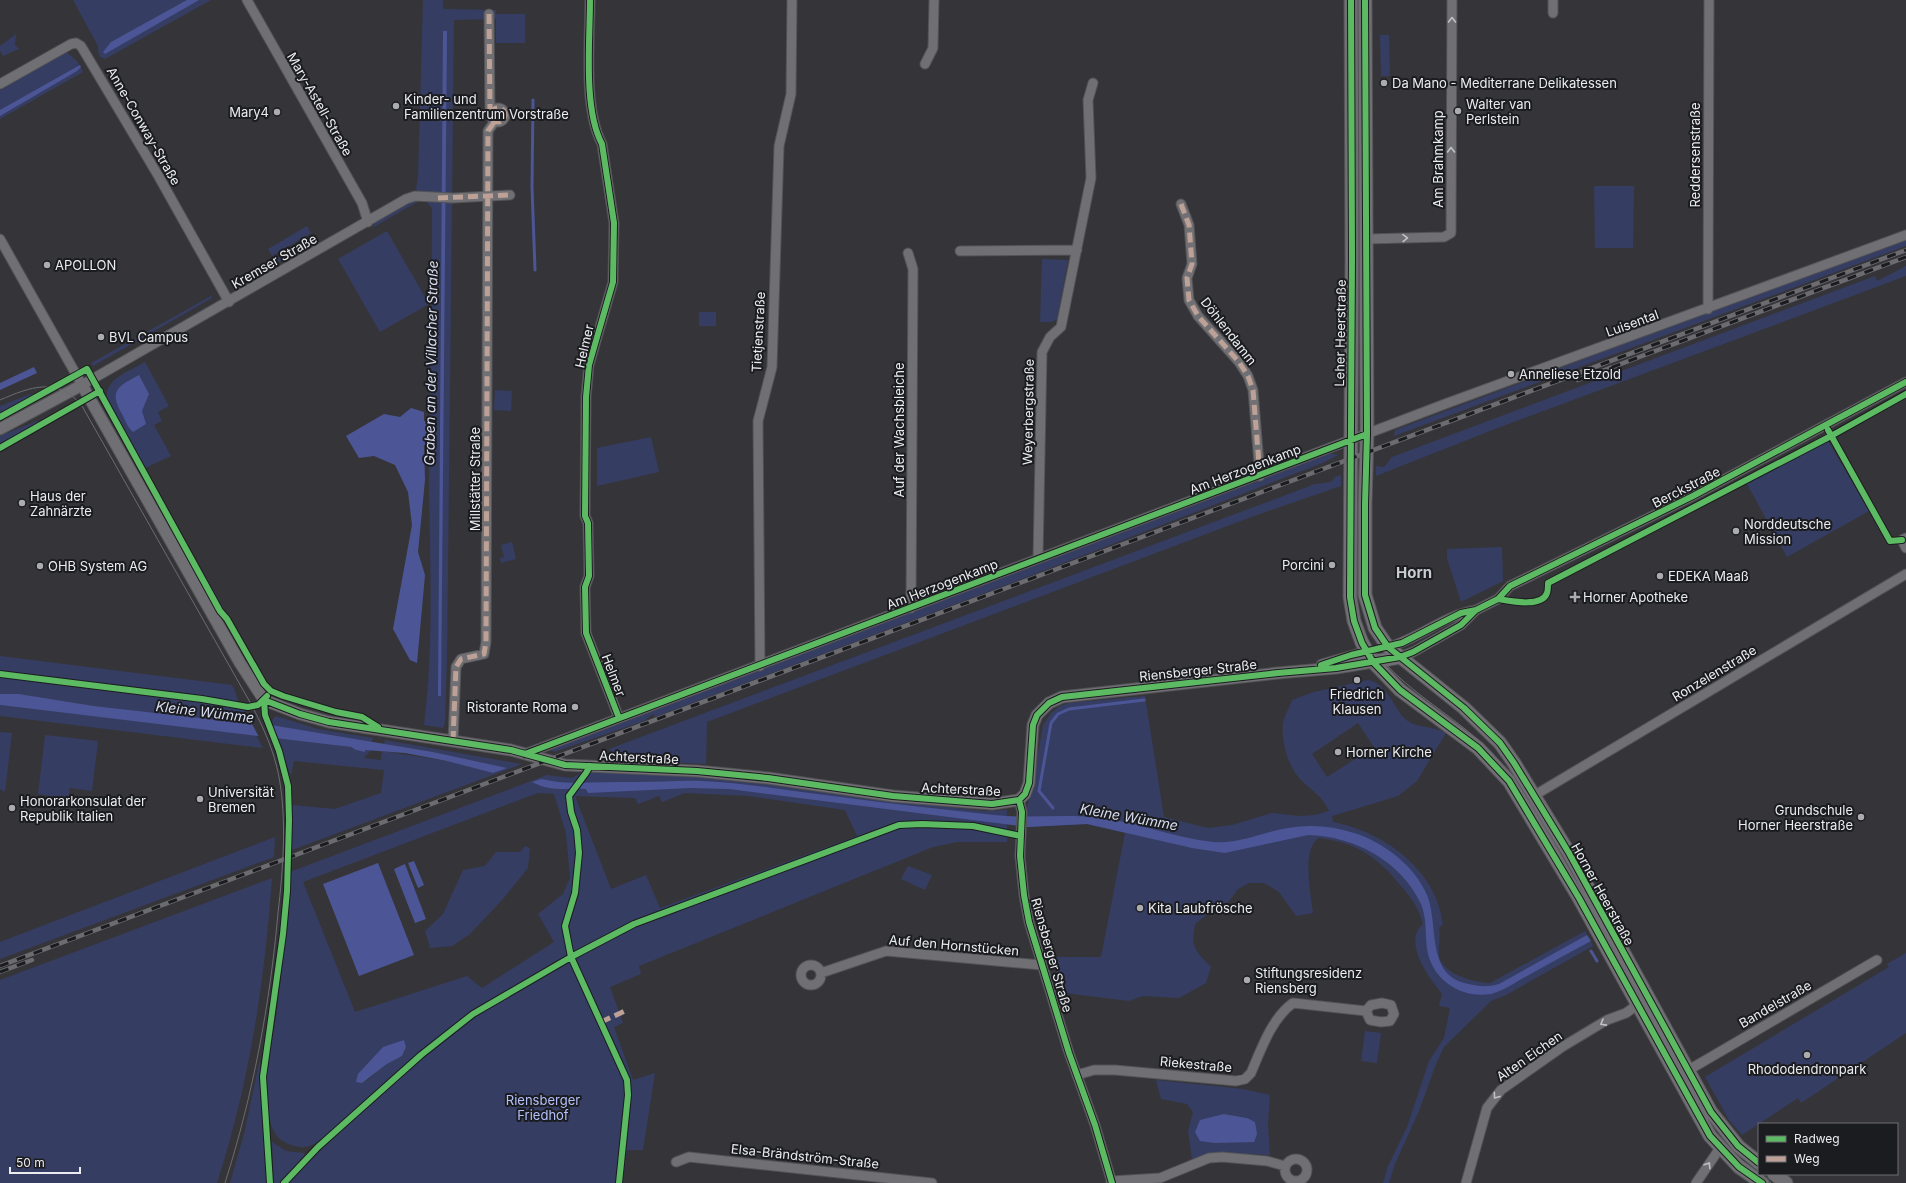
<svg xmlns="http://www.w3.org/2000/svg" width="1906" height="1183" viewBox="0 0 1906 1183" font-family="Inter,sans-serif">
<style>
.green{fill:#363d63;fill-rule:evenodd}
.water{fill:#4c5696}
.pier{fill:#353539}
.lines{fill:none;stroke-linecap:round;stroke-linejoin:round}
.stream{stroke:#4c5696;stroke-width:3}
.minor-casing{stroke:#535356;stroke-width:11}
.tertiary-casing{stroke:#535356;stroke-width:13}
.secondary-casing{stroke:#535356;stroke-width:15}
.minor{stroke:#707074;stroke-width:9}
.tertiary{stroke:#707074;stroke-width:11}
.secondary{stroke:#707074;stroke-width:13}
.tram{stroke:#6c6c70;stroke-width:1}
.rail-casing{stroke:#6c6c70;stroke-width:4.5}
.rail{stroke:#1b1c1f;stroke-width:3;stroke-dasharray:9;stroke-linecap:butt}
.quiet{stroke:#bda197;stroke-width:5;stroke-dasharray:10 5;stroke-linecap:butt}
.cycleway-casing{stroke:#1b1c1f;stroke-width:8}
.cycleway{stroke:#5cba63;stroke-width:6}
.oneway{stroke:#c0c1c5}
.poi-dot{fill:#abacb0;stroke:#1b1c1f;stroke-width:1.5}
.labels{text-anchor:middle;stroke-width:4;stroke-linejoin:round;paint-order:stroke}
.poi-label{font-size:13px;fill:#ebecf0;stroke:#1b1c1f;text-anchor:start}
.street-label{font-size:13px;fill:#ebecf0;stroke:#1b1c1f}
.park-label{font-size:13px;fill:#b3c0fc;stroke:#1b1c1f}
.water-label{font-size:14px;font-style:italic;fill:#d8ddf1;stroke:#1b1c1f}
.quarter-label{font-size:15px;font-weight:bold;fill:#c9cbd3;stroke:#1b1c1f}
</style>
<rect width="100%" height="100%" fill="#353539"/>
<path class="green" d="M73,0H211L105,59C98,57 98,52 98,46Z
M423,0H443V9L496,10V14H525V43H496V19L454,20L447,659L445,723L443,728L424,725C434,645 430,564 429,483C429,392 432,300 432,208L428,204L426,192L417,191L416,188L418,178Z
M16,34L15,45L19,49L3,56L0,51V46Z
M1380,35H1389L1390,76H1381Z
M66,52L77,61L83,72L0,119V90Z
M1594,186H1634L1633,248H1595Z
M417,199L419,201L372,228L375,222Z
M307,226L311,233L272,256L268,249Z
M387,231L429,304L380,332L338,259Z
M315,236L317,239L276,263L274,260Z
M1906,238V246L1394,436L1395,430Z
M1042,259L1068,260L1057,319L1052,322H1040Z
M1906,266V276L1495,429L1376,476V466L1384,467L1392,457L1875,276L1877,281Z
M211,296L212,298L93,366L91,363Z
M699,312H716V326H699Z
M145,362L169,406L158,412L162,421L154,425L171,456L145,468L107,399C104,379 130,371 145,362Z
M495,390L512,391L511,411L494,410Z
M41,393L0,414V406L28,395Z
M37,421L41,422L0,443V436Z
M651,437L659,472L597,486V448Z
M1828,441L1869,511L1787,557L1747,484Z
M1328,453L1338,455L1325,462L1035,574L655,717L653,714L644,721L554,752L548,748L1261,480Z
M1341,475V486L1254,516L707,722L706,764L618,760L609,749L1315,484L1331,482L1335,477Z
M154,497L220,615L218,616L152,498Z
M160,497L224,609L222,610L158,498Z
M512,542L516,559L501,563L500,558L504,557L501,545Z
M1502,547L1503,581L1461,602L1447,558V549Z
M0,656L232,685C237,693 237,702 242,709H244L252,725L94,706L19,694H0Z
M1368,680C1385,682 1393,705 1403,717C1414,729 1432,725 1446,733L1417,781L1398,796L1332,816L1333,822C1384,832 1436,869 1443,924L1439,928C1441,937 1438,946 1439,956C1442,974 1475,983 1490,983L1585,931L1593,946L1506,995L1491,1001L1444,1047L1436,1064L1419,1111L1395,1164L1389,1183H1383L1388,1166L1407,1127L1429,1061L1444,1038L1450,1008L1439,1006L1442,994C1429,978 1402,942 1423,924C1419,908 1411,897 1400,885C1378,857 1355,842 1319,838C1301,848 1311,896 1313,913L1296,916L1279,892L1264,883H1249L1238,889L1223,909L1205,916L1195,924C1191,948 1194,949 1211,967L1206,983L1179,998L1143,996L1129,1001L1064,993L1052,957H1101L1125,833L1087,824L1028,827L1026,811L1032,789L1043,725L1051,713L1060,706L1069,703L1145,696L1164,817L1208,828L1232,825L1272,813L1299,816L1315,815L1329,811C1324,798 1310,789 1300,779C1288,766 1281,741 1283,723C1284,716 1290,707 1292,700L1314,692ZM1358,723L1374,747L1327,777L1312,754Z
M0,705L256,735L263,748L0,716Z
M276,716L318,729L373,738L372,742L273,726L272,720Z
M0,732L12,733L5,792L0,789Z
M45,735L98,741L92,791L70,788L68,799L38,794Z
M277,737L351,747L356,750L365,752V750H371L364,758L381,760L382,751L447,761L493,773L506,768L433,752L384,744L385,740L522,764L292,850V805L335,809L381,793L384,770L294,761L291,776Z
M585,771L698,777L758,783L848,796L984,811L1007,810V842H957L933,847L639,966L641,974L610,987L623,1023L614,1027L633,1080L655,1073L643,1150H627L623,1183H287L327,1144L321,1139C313,1146 305,1149 294,1146C283,1143 274,1136 271,1124C259,1087 272,1048 277,1010C283,964 287,918 290,872L547,775L572,778ZM538,793L554,794L566,833L570,878L563,894L538,914L554,942L482,988L467,976L355,1012L303,882ZM685,793L748,796L845,810L857,836L660,908L646,875L611,889L575,796L635,798L638,804L659,796L662,802ZM404,1041L406,1047L402,1056L387,1064L366,1081C376,1053 374,1049 404,1041Z
M275,837L274,857L0,959V942Z
M525,846L530,848L528,868L503,899L470,934L452,946L430,948L425,931L443,914L463,870L485,866L496,852H520Z
M908,866L932,875L925,890L901,879Z
M272,878C265,981 249,1084 217,1183H0V980Z
M1906,953V1033L1801,1103L1798,1098L1742,1135L1729,1120L1705,1077L1889,967L1887,964Z
M1365,1031L1381,1033L1377,1063L1361,1061Z
M260,1059V1092L267,1183H230L244,1134Z
M1156,1080L1243,1089L1270,1095L1268,1124L1270,1155L1218,1153L1192,1159L1188,1131L1193,1112L1187,1104L1161,1099ZM1224,1114L1247,1118L1223,1143H1215Z
M272,1142L286,1151L304,1153L305,1155L280,1183H274Z"/>
<path class="water" d="M187,0H199L105,54L103,52L111,42Z
M443,31H447L441,696H438Z
M80,65L81,67L77,71L0,116V110Z
M34,367L37,373L0,390V383Z
M139,375L149,394L142,411L146,424L133,432C128,428 125,420 122,414C108,390 119,386 139,375Z
M411,408L424,412V421H431V444L424,445L425,480L418,552L425,575L417,663L410,660L393,629L412,525L408,492L395,465L374,456L359,458L346,436L384,414L400,417Z
M0,694H19L94,706L252,724H265L433,752L507,768L493,773L447,761L405,753L365,750V752L356,750L351,747L0,705Z
M541,779L558,782L574,783C595,782 616,782 636,782C659,782 681,780 703,781C749,783 795,792 841,797C892,804 943,809 994,815C1030,819 1067,813 1102,818C1140,823 1175,838 1213,842C1240,844 1263,832 1288,828C1311,824 1332,826 1354,833C1383,842 1415,866 1427,895C1439,924 1426,972 1464,983C1477,986 1486,988 1499,984L1587,935L1591,941C1569,953 1548,964 1527,976C1516,982 1503,991 1491,994C1461,999 1432,980 1427,949C1425,933 1427,919 1421,904C1401,861 1354,836 1308,835L1225,853L1192,848L1087,824L1028,827L729,789L690,788L588,793L586,789C566,788 551,792 532,782Z
M414,861L424,885L418,888L408,863Z
M378,863L414,955L359,976L323,884Z
M405,864L426,919L415,923L394,869Z
M404,1040L406,1047L402,1056L387,1064L362,1083L356,1082L358,1074L383,1047Z
M1224,1114L1247,1118L1255,1122L1257,1134L1254,1142L1215,1143L1200,1141L1195,1132L1200,1120Z"/>
<path class="pier" d="M251,722L272,724L278,739L259,737Z"/>
<g class="lines">
<path class="stream" d="M533,100L532,187L535,270
M1053,808L1039,791L1051,723L1058,714L1069,709L1144,700
M1591,951L1597,961"/>
<defs>
<path id="minor" d="M247,0L362,203L368,222
M590,0C590,40 583,109 602,144L614,223L613,282L589,365L586,397L585,516L588,523L589,576L585,587L586,633L619,718
M1553,0V13
M489,14L490,109L493,112
M925,64L933,48L934,0
M0,84L71,44L76,43L81,46L159,177L229,302
M491 115a7 7 0 1 1 14 0a7 7 0 1 1-14 0Z
M1181,204L1189,225L1192,264L1187,278L1189,300L1198,316L1239,362L1248,376L1253,390L1260,476
M0,239L82,385L406,199L415,196L453,198L510,195
M1366,239L1444,237L1451,233L1452,0
M960,251L1077,250
M908,253L913,269L911,608
M1708,309L1709,0
M1906,538L1902,540L1906,548
M1038,558L1042,352L1050,337L1061,327L1091,178L1088,100L1093,83
M1388,647C1419,639 1444,615 1476,610
M1400,657L1413,652L1461,625L1476,610L1498,599L1510,586L1693,496L1906,382
M760,666L758,421L772,367L779,146L791,94L792,0
M453,741L456,667L461,659L484,654L486,642L488,131L495,121
M525,754L1445,404L1906,235
M1535,795L1906,574
M1019,800L1022,812L1020,856L1024,895L1029,922L1069,1053L1095,1125L1112,1183
M801 975a10 10 0 1 1 20 0a10 10 0 1 1-20 0Z
M821,973L886,951L1041,965
M1382,1003L1391,1005L1394,1014L1390,1021L1381,1022L1370,1020L1366,1011L1371,1005Z
M1687,1071L1877,960
M1077,1075L1094,1070H1115L1236,1081L1245,1079L1251,1073C1261,1049 1272,1018 1293,1003L1366,1011
M1285 1170a11 11 0 1 1 22 0a11 11 0 1 1-22 0Z
M676,1162L689,1157L932,1183
M1111,1181L1160,1178L1209,1158L1222,1157L1267,1161L1285,1166
M1466,1183L1487,1108L1501,1090L1562,1047L1607,1020L1626,1013L1637,1005
M1696,1183L1720,1148"/>
<path id="tertiary" d="M0,429L82,385L240,663L264,700L300,714L329,722L511,750L565,765L697,771L768,778L893,796L992,804L1019,800L1025,794L1029,783L1033,725L1037,715L1049,703L1062,697L1278,673L1336,668L1373,662
M1322,665L1367,652"/>
<path id="secondary" d="M1351,0L1352,256L1350,597L1354,621L1362,643L1373,662L1400,690L1478,748L1509,781L1579,898L1710,1136L1739,1167L1762,1183
M1365,0L1367,434L1365,504V595L1375,628L1388,647L1464,708L1500,743L1514,763L1569,853L1711,1112L1738,1146L1759,1163
M1373,662L1400,657
M1774,1174L1786,1183"/>
</defs>
<use href="#minor" class="minor-casing"/>
<use href="#tertiary" class="tertiary-casing"/>
<use href="#secondary" class="secondary-casing"/>
<use href="#minor" class="minor"/>
<use href="#tertiary" class="tertiary"/>
<use href="#secondary" class="secondary"/>
<path class="tram" d="M1356,0L1357,352L1355,572C1355,590 1355,608 1361,625C1382,683 1458,713 1497,759C1529,795 1552,840 1576,882C1620,960 1661,1041 1705,1119L1730,1151L1771,1183
M0,400C30,387 58,376 82,406L251,704C263,727 274,750 279,777C287,821 283,869 278,913C270,1004 253,1095 225,1183"/>
<defs>
<path id="rail" d="M1578,380L1906,257
M0,966L1906,250
M0,972L32,960"/>
</defs>
<use href="#rail" class="rail-casing"/>
<use href="#rail" class="rail"/>
<path class="quiet" d="M489,14L490,109L493,112
M491 115a7 7 0 1 1 14 0a7 7 0 1 1-14 0Z
M438,198L510,195
M1181,204L1189,225L1192,264L1187,278L1189,300L1198,316L1239,362L1248,376L1253,390L1260,476
M453,741L456,667L461,659L484,654L486,642L488,131L495,121
M601,1022L625,1011"/>
<defs>
<path id="cycleway" d="M590,0C590,40 583,109 602,144L614,223L613,282L589,365L586,397L585,516L588,523L589,576L585,587L586,633L619,718
M1351,0L1352,256L1350,597L1354,621L1362,643L1373,662L1400,690L1478,748L1509,781L1579,898L1710,1136L1739,1167L1762,1183
M1365,0L1367,434L1365,504V595L1375,628L1388,647L1464,708L1500,743L1514,763L1569,853L1711,1112L1738,1146L1759,1163
M0,417L87,369L220,611L227,619L264,684L271,691L283,696L336,712L362,717L378,727
M1828,430L1890,541L1902,540
M0,448L100,391
M1498,599C1510,601 1542,608 1547,593C1548,590 1548,586 1548,583L1831,436L1906,394
M1321,665L1351,655L1402,643L1461,613L1476,610
M0,674L202,699L248,707L258,705L267,696
M264,700L300,714L329,722L511,750L565,765L697,771L768,778L893,796L992,804L1019,800L1025,794L1029,783L1033,725L1037,715L1049,703L1062,697L1278,673L1336,668L1400,657L1413,652L1461,625L1476,610L1498,599L1510,586L1693,496L1906,382
M264,700L265,715L279,751L288,786L289,820L287,891L283,934L263,1077L270,1183
M525,754L1367,434
M590,766L586,773L569,796L571,812L577,830L579,853L575,893L565,926L571,957L627,1080L628,1095L619,1183
M1019,800L1022,812L1020,856L1024,895L1029,922L1069,1053L1095,1125L1112,1183
M284,1183L318,1147L365,1105L421,1055L473,1014L571,957L634,924L899,825L922,824L973,826L1021,836"/>
</defs>
<use href="#cycleway" class="cycleway-casing"/>
<use href="#cycleway" class="cycleway"/>
</g>
<defs><path id="oneway-chevron" d="M-2-3.5L2.5 0L-2 3.5" fill="none" stroke-width="1.6" stroke-linecap="round" stroke-linejoin="round"/></defs>
<g class="oneway">
<use href="#oneway-chevron" transform="translate(1452 20) rotate(-90)"/>
<use href="#oneway-chevron" transform="translate(1451 150) rotate(-90)"/>
<use href="#oneway-chevron" transform="translate(1405 238) rotate(-1)"/>
<use href="#oneway-chevron" transform="translate(1603 1023) rotate(151)"/>
<use href="#oneway-chevron" transform="translate(1496 1096) rotate(126)"/>
<use href="#oneway-chevron" transform="translate(1708 1165) rotate(-57)"/>
</g>
<g class="poi-dot">
<circle cx="1384" cy="83" r="4"/>
<circle cx="396" cy="106" r="4"/>
<circle cx="1458" cy="111" r="4"/>
<circle cx="277" cy="112" r="4"/>
<circle cx="47" cy="265" r="4"/>
<circle cx="101" cy="337" r="4"/>
<circle cx="1511" cy="374" r="4"/>
<circle cx="22" cy="503" r="4"/>
<circle cx="1736" cy="531" r="4"/>
<circle cx="1332" cy="565" r="4"/>
<circle cx="40" cy="566" r="4"/>
<circle cx="1660" cy="576" r="4"/>
<path d="M1573 591h4v4h4v4h-4v4h-4v-4h-4v-4h4z"/>
<circle cx="1357" cy="680" r="4"/>
<circle cx="575" cy="707" r="4"/>
<circle cx="1338" cy="752" r="4"/>
<circle cx="200" cy="799" r="4"/>
<circle cx="12" cy="808" r="4"/>
<circle cx="1861" cy="817" r="4"/>
<circle cx="1140" cy="908" r="4"/>
<circle cx="1247" cy="980" r="4"/>
<circle cx="1807" cy="1055" r="4"/>
</g>
<g class="labels">
<g class="poi-label">
<text x="1392" y="88">Da Mano - Mediterrane Delikatessen</text>
<text x="404" y="104">Kinder- und<tspan x="404" dy="15">Familienzentrum Vorstraße</tspan></text>
<text x="1466" y="109">Walter van<tspan x="1466" dy="15">Perlstein</tspan></text>
<text x="269" y="117" text-anchor="end">Mary4</text>
<text x="55" y="270">APOLLON</text>
<text x="109" y="342">BVL Campus</text>
<text x="1519" y="379">Anneliese Etzold</text>
<text x="30" y="501">Haus der<tspan x="30" dy="15">Zahnärzte</tspan></text>
<text x="1744" y="529">Norddeutsche<tspan x="1744" dy="15">Mission</tspan></text>
<text x="1324" y="570" text-anchor="end">Porcini</text>
<text x="48" y="571">OHB System AG</text>
<text x="1668" y="581">EDEKA Maaß</text>
<text x="1583" y="602">Horner Apotheke</text>
<text x="1357" y="699" text-anchor="middle">Friedrich<tspan x="1357" dy="15">Klausen</tspan></text>
<text x="567" y="712" text-anchor="end">Ristorante Roma</text>
<text x="1346" y="757">Horner Kirche</text>
<text x="208" y="797">Universität<tspan x="208" dy="15">Bremen</tspan></text>
<text x="20" y="806">Honorarkonsulat der<tspan x="20" dy="15">Republik Italien</tspan></text>
<text x="1853" y="815" text-anchor="end">Grundschule<tspan x="1853" dy="15">Horner Heerstraße</tspan></text>
<text x="1148" y="913">Kita Laubfrösche</text>
<text x="1255" y="978">Stiftungsresidenz<tspan x="1255" dy="15">Riensberg</tspan></text>
<text x="1807" y="1074" text-anchor="middle">Rhododendronpark</text>
</g>
<g class="street-label">
<text transform="translate(320 104) rotate(60)" y="5">Mary-Astell-Straße</text>
<text transform="translate(144 126) rotate(60)" y="5">Anne-Conway-Straße</text>
<text transform="translate(1695 155) rotate(-90)" y="5">Reddersenstraße</text>
<text transform="translate(1438 159) rotate(-90)" y="5">Am Brahmkamp</text>
<text transform="translate(274 261) rotate(-30)" y="5">Kremser Straße</text>
<text transform="translate(1632 323) rotate(-20)" y="5">Luisental</text>
<text transform="translate(1229 331) rotate(52)" y="5">Döhlendamm</text>
<text transform="translate(758 332) rotate(-87)" y="5">Tietjenstraße</text>
<text transform="translate(1340 333) rotate(-89)" y="5">Leher Heerstraße</text>
<text transform="translate(584 346) rotate(-77)" y="5">Helmer</text>
<text transform="translate(1028 412) rotate(-89)" y="5">Weyerbergstraße</text>
<text transform="translate(899 430) rotate(-90)" y="5">Auf der Wachsbleiche</text>
<text transform="translate(1245 469) rotate(-21)" y="5">Am Herzogenkamp</text>
<text transform="translate(475 479) rotate(-90)" y="5">Millstätter Straße</text>
<text transform="translate(1686 487) rotate(-27)" y="5">Berckstraße</text>
<text transform="translate(942 584) rotate(-21)" y="5">Am Herzogenkamp</text>
<text transform="translate(1198 670) rotate(-6)" y="5">Riensberger Straße</text>
<text transform="translate(1714 673) rotate(-31)" y="5">Ronzelenstraße</text>
<text transform="translate(614 675) rotate(69)" y="5">Helmer</text>
<text transform="translate(639 757) rotate(3)" y="5">Achterstraße</text>
<text transform="translate(961 789) rotate(3)" y="5">Achterstraße</text>
<text transform="translate(1603 894) rotate(61)" y="5">Horner Heerstraße</text>
<text transform="translate(954 945) rotate(5)" y="5">Auf den Hornstücken</text>
<text transform="translate(1052 955) rotate(74)" y="5">Riensberger Straße</text>
<text transform="translate(1775 1004) rotate(-30)" y="5">Bandelstraße</text>
<text transform="translate(1529 1056) rotate(-35)" y="5">Alten Eichen</text>
<text transform="translate(1196 1064) rotate(5)" y="5">Riekestraße</text>
<text transform="translate(805 1156) rotate(6)" y="5">Elsa-Brändström-Straße</text>
</g>
<g class="park-label">
<text x="543" y="1105">Riensberger<tspan x="543" dy="15">Friedhof</tspan></text>
</g>
<g class="water-label">
<text transform="translate(431 363) rotate(-89)" y="5">Graben an der Villacher Straße</text>
<text transform="translate(205 712) rotate(7)" y="5">Kleine Wümme</text>
<text transform="translate(1129 817) rotate(10)" y="5">Kleine Wümme</text>
</g>
<g class="quarter-label">
<text x="1414" y="578">Horn</text>
</g>
</g>
<rect x="1758" y="1123" width="140" height="52" fill="#1b1c1f" stroke="#6e6f73"/>
<rect x="1766" y="1136" width="20" height="6" fill="#5cba63" stroke="#6e6f73"/>
<text x="1794" y="1143" font-size="12" fill="#ebecf0">Radweg</text>
<rect x="1766" y="1156" width="20" height="6" fill="#bda197" stroke="#6e6f73"/>
<text x="1794" y="1163" font-size="12" fill="#ebecf0">Weg</text>
<path d="M10 1167v6h70v-6" fill="none" stroke="#ebecf0" stroke-width="2"/>
<text x="16" y="1167" font-size="12" fill="#ebecf0" stroke="#1b1c1f" stroke-width="3" paint-order="stroke">50 m</text>
</svg>
